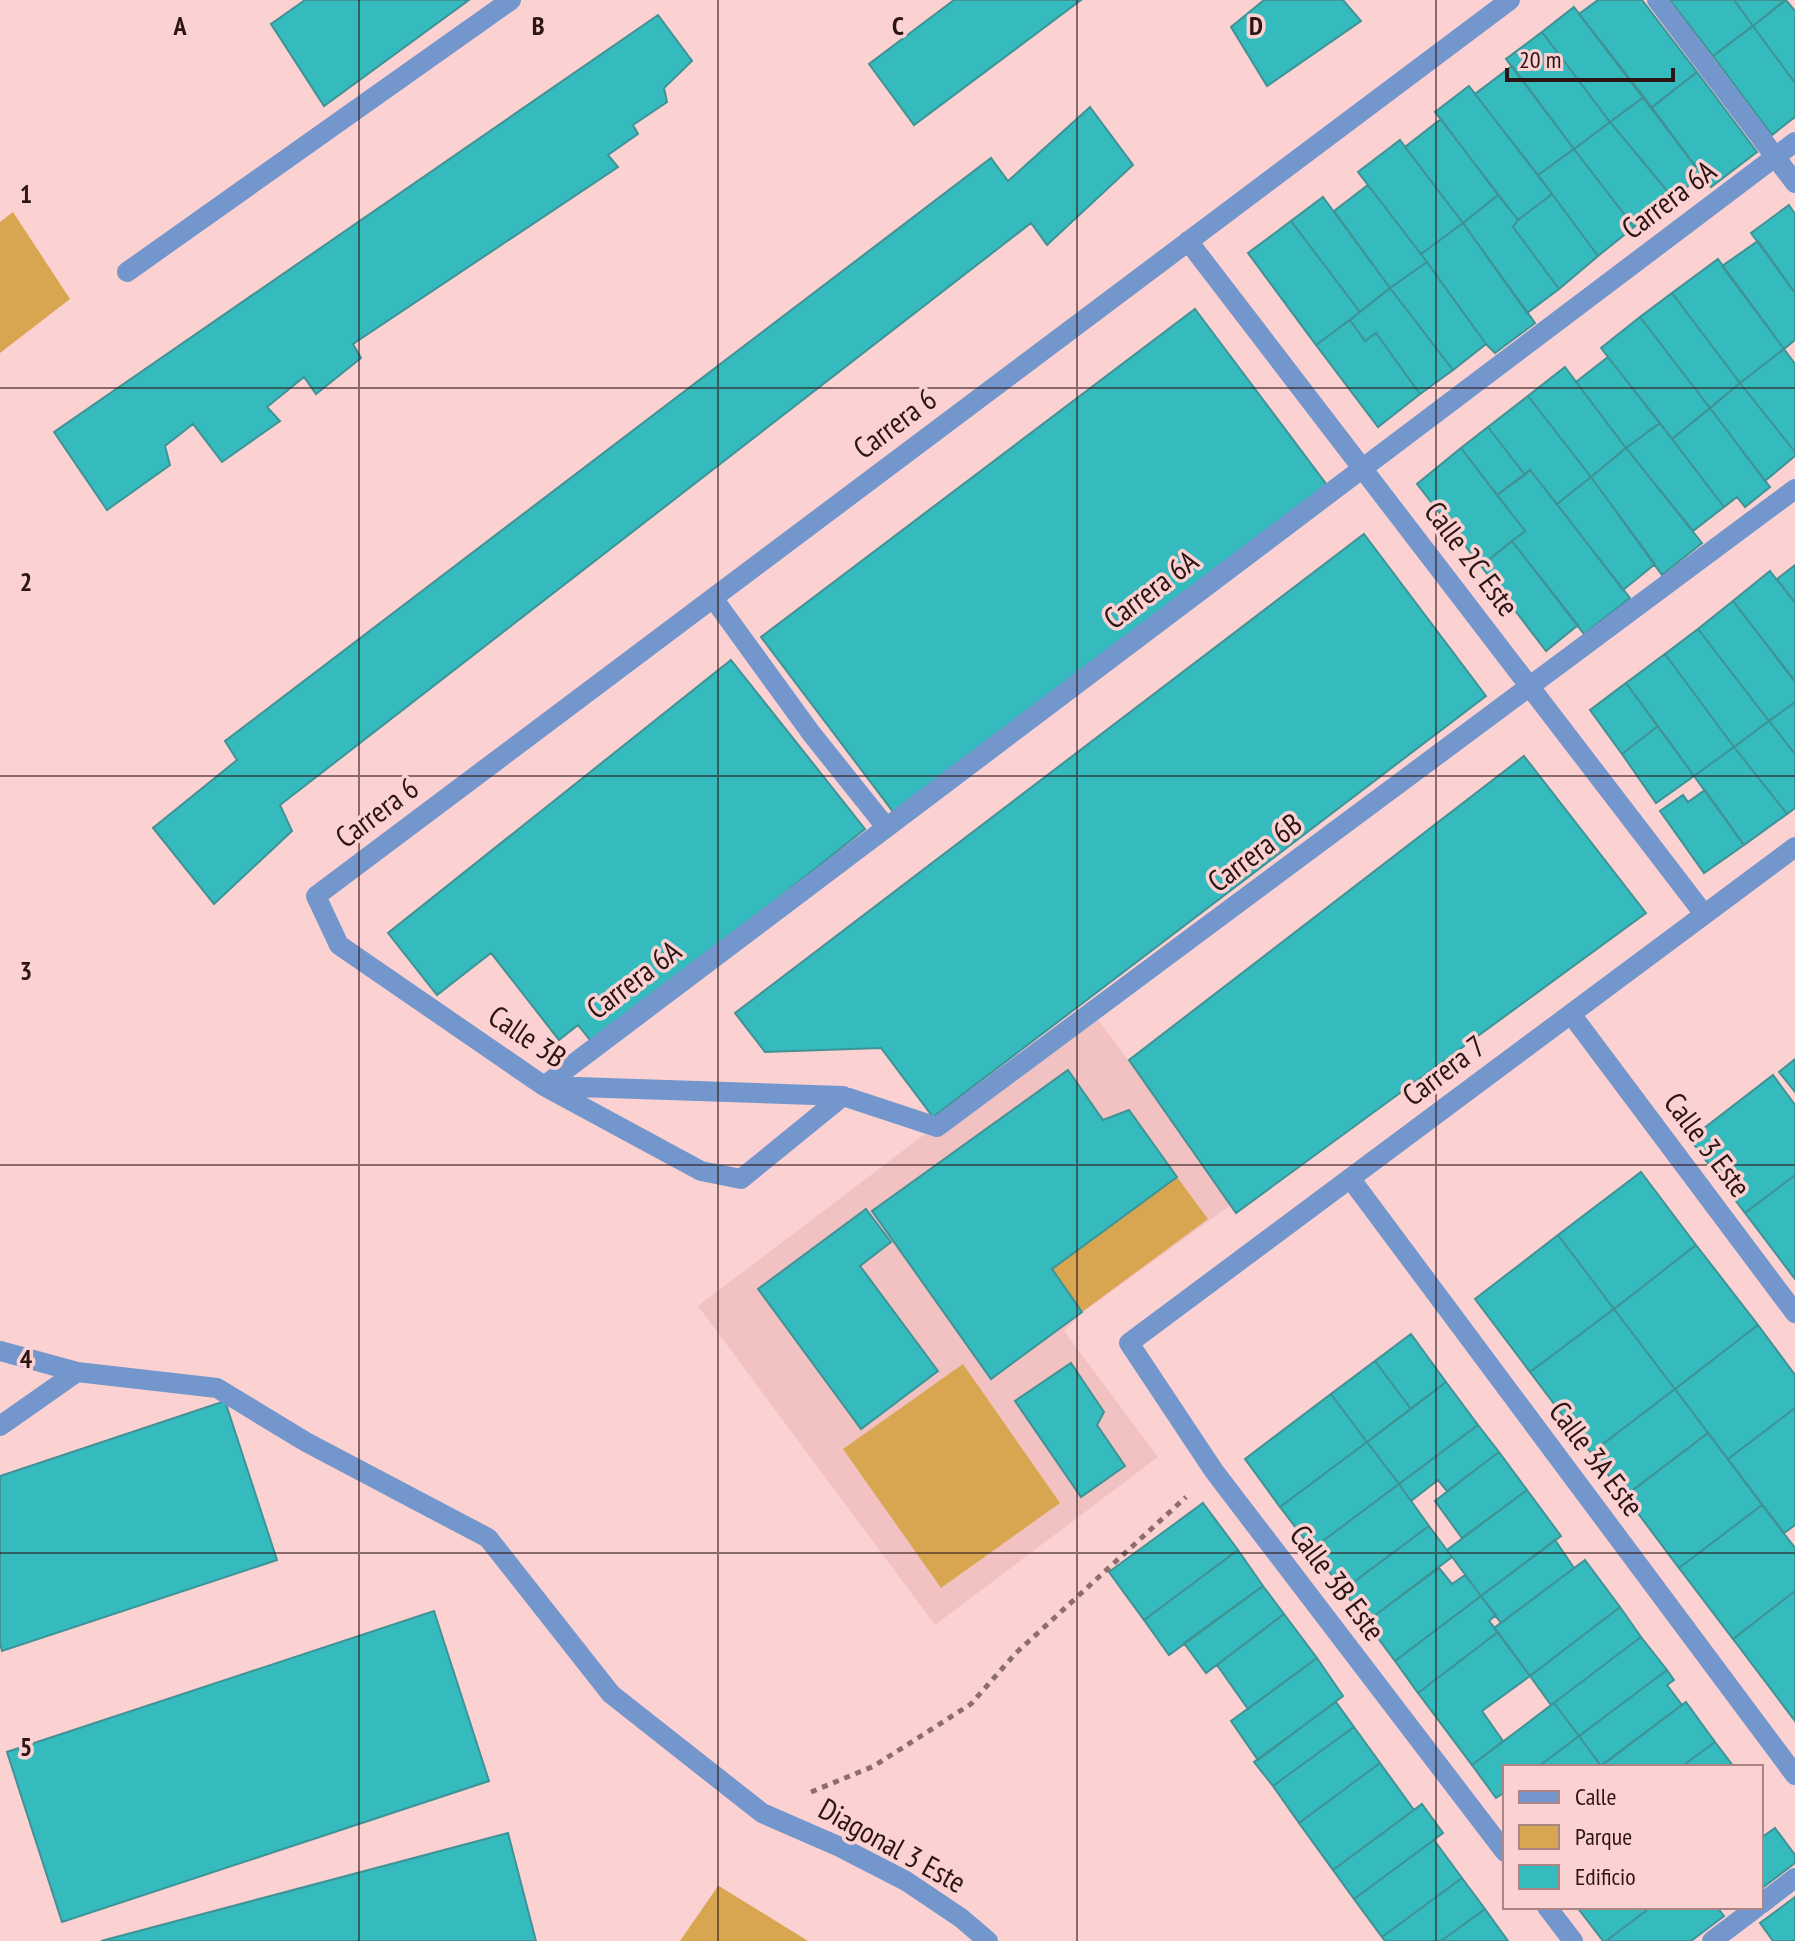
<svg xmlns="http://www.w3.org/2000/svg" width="1795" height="1941" viewBox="0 0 1795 1941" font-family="'PT Sans Narrow',sans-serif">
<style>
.built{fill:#f2c2c2}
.green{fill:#d8a651}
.building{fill:#35babe;stroke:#3f9396;stroke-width:2}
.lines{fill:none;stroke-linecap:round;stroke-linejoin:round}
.path{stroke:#8e6d6d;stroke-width:5;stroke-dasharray:6 6;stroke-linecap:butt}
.service{stroke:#7397cc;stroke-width:20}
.minor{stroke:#7397cc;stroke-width:20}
.grid{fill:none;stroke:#2d1415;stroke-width:2;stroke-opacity:0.55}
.labels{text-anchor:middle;stroke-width:7;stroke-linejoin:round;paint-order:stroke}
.street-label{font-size:30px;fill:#2d1415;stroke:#fcd1d1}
.grid-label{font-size:26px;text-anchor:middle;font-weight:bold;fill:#2d1415;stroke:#fcd1d1;stroke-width:7;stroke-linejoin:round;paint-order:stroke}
</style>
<rect width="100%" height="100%" fill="#fcd1d1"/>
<path class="built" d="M1090,1009L1235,1202L1083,1312L1064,1331L1158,1457L935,1625L698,1306Z"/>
<path class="green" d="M13,212L70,299L0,353V222Z
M1177,1177L1208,1219L1082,1312L1052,1269Z
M963,1364L1060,1503L941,1588L843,1449Z
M718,1886H719L808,1941H680Z"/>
<path class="building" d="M305,0H469L324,106L271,24Z
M954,0H1081L914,125L869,64Z
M1264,0H1343L1361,21L1267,86L1231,27Z
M1598,0H1642L1697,72L1651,108L1579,14Z
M1670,0H1734L1753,26L1713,56Z
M1734,0H1785L1753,26Z
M1786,0L1795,11V83L1753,26Z
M1574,7L1644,97L1610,122L1542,32Z
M658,15L692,61L664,88L667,102L633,125L638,134L608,155L618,167L353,344L361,358L316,394L304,377L267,407L280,421L222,462L193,424L165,446L170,465L107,510L54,432Z
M1753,26L1795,83V117L1772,135L1713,56Z
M1542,32L1610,122L1574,149L1506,59Z
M1512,66L1574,149L1538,175L1475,94Z
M1697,72L1757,152L1711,187L1651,108Z
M1469,86L1552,194L1518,220L1435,112Z
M1644,97L1702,175L1673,198L1610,122Z
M1090,107L1133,165L1047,245L1031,223L280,805L292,831L214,904L153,828L237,760L225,741L991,158L1008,181Z
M1441,119L1498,195L1463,223L1405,147Z
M1610,122L1673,198L1634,227L1574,149Z
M1400,140L1463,223L1421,254L1358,172Z
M1574,149L1634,227L1598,256L1538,175Z
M1368,185L1427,262L1390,288L1334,211Z
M1552,194L1598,256L1559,289L1513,227L1518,220Z
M1498,195L1518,220L1513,227L1559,289L1527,313L1463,223Z
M1323,197L1390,288L1360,312L1291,221Z
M1789,205L1795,214V293L1751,233Z
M1291,221L1360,312L1316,345L1248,253Z
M1463,223L1535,323L1495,353L1486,344L1421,254Z
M1758,241L1795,293V340L1784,349L1722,266Z
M1718,259L1784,349L1740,383L1672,293Z
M1427,262L1486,344L1453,370L1390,288Z
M1390,288L1453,370L1420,394L1376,333L1365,341L1350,320Z
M1672,293L1740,383L1710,408L1640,317Z
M1195,309L1333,493L900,821L761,637Z
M1640,317L1710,408L1672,439L1601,348Z
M1350,320L1365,341L1376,333L1420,394L1378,427L1316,345Z
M1784,349L1795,364V452L1740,383Z
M1608,357L1660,423L1626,448L1576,382Z
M1565,367L1626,448L1591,477L1528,396Z
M1740,383L1795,452V456L1765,481L1710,408Z
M1528,396L1591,477L1557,504L1530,470L1525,475L1488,427Z
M1710,408L1770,487L1745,507L1737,497L1724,507L1672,439Z
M1660,423L1724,507L1693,531L1626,448Z
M1488,427L1525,475L1497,495L1461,448Z
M1461,448L1525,531L1481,566L1417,484Z
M1626,448L1702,543L1662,575L1591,477Z
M1530,470L1630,598L1584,634L1512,541L1525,531L1497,495Z
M1591,477L1655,564L1623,590L1557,504Z
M1364,534L1486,696L933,1117L881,1048L765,1052L735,1013Z
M1512,541L1578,625L1546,651L1481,566Z
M1795,565V603L1777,579Z
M1770,571L1795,603V681L1733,601Z
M1733,601L1795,682V702L1769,721L1698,629Z
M1698,629L1769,721L1734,747L1665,654Z
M1665,654L1734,747L1694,776L1626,683Z
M731,660L865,829L594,1045L578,1025L559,1040L491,953L437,995L388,933Z
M1626,683L1658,726L1622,754L1590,710Z
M1795,702V754L1769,721Z
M1769,721L1795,754V808L1787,814L1734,747Z
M1658,726L1694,776L1656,803L1622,754Z
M1734,747L1787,814L1744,845L1694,776Z
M1524,756L1646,913L1236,1213L1129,1060Z
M1705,790L1744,845L1704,873L1660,811L1683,795L1688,802Z
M1795,1059V1092L1779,1072Z
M1068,1070L1103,1120L1129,1110L1177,1177L1052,1269L1082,1312L991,1379L872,1211Z
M1773,1075L1795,1105V1175L1745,1213L1690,1139Z
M1641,1172L1696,1245L1614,1309L1558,1235Z
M1795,1175V1279L1745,1213Z
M866,1209L891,1242L860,1266L938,1371L861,1429L758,1289Z
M1558,1235L1614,1309L1530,1372L1475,1299Z
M1696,1245L1758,1325L1675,1389L1614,1309Z
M1614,1309L1675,1389L1591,1453L1530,1372Z
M1758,1325L1795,1375V1408L1728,1459L1675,1389Z
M1411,1334L1446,1382L1411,1409L1375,1361Z
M1375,1361L1411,1409L1367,1442L1331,1394Z
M1071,1363L1104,1412L1097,1425L1125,1466L1081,1497L1015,1401Z
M1446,1382L1478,1425L1399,1484L1367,1442Z
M1675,1389L1708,1433L1625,1496L1591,1453Z
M1331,1394L1367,1442L1280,1507L1245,1459Z
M225,1401L277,1560L2,1651L0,1643V1476Z
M1795,1408V1525L1784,1533L1728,1459Z
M1478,1425L1499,1452L1447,1491L1438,1480L1411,1501L1399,1484Z
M1708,1433L1762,1505L1679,1568L1625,1496Z
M1367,1442L1399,1484L1312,1549L1280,1507Z
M1499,1452L1527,1490L1462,1538L1435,1501Z
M1399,1484L1429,1526L1343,1590L1312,1549Z
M1527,1490L1561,1536L1481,1596L1447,1550Z
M1203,1503L1238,1550L1144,1620L1109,1572Z
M1762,1505L1795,1548V1591L1733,1639L1679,1568Z
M1429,1526L1452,1557L1366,1622L1343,1590Z
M1555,1540L1574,1568L1501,1623L1481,1596Z
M1238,1550L1263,1586L1169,1655L1144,1620Z
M1585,1560L1620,1607L1530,1676L1494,1628Z
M1439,1568L1452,1584L1465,1575L1481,1596L1395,1661L1366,1622Z
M1263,1586L1284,1614L1206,1673L1184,1643Z
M1795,1591V1721L1733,1639Z
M1481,1596L1496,1615L1489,1621L1498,1632L1418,1693L1395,1661Z
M1620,1607L1641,1637L1551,1705L1530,1676Z
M434,1611L489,1781L62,1922L7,1752Z
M1284,1614L1317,1658L1248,1709L1217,1665Z
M1498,1632L1530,1676L1482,1711L1503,1741L1472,1765L1418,1693Z
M1641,1637L1667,1670L1579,1736L1554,1703Z
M1317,1658L1343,1696L1258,1760L1231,1721Z
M1667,1670L1674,1680L1667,1685L1682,1705L1601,1766L1579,1736Z
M1336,1702L1354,1727L1273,1786L1254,1762Z
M1686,1702L1715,1742L1681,1767H1599Z
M1554,1703L1579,1736L1538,1767H1505V1792L1496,1798L1472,1765Z
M1354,1727L1380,1763L1299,1823L1273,1786Z
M1579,1736L1601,1766L1599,1767H1538Z
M1715,1742L1734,1767H1681Z
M1380,1763L1414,1810L1333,1870L1299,1823Z
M1422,1804L1443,1833L1354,1899L1333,1870Z
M1775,1828L1795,1855V1863L1761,1889V1838Z
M508,1833L536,1941H101Z
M1434,1840L1462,1878L1382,1937L1354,1899Z
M1462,1878L1485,1909L1441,1941H1385L1382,1937Z
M1795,1897V1941H1773L1760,1923Z
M1577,1907H1651L1606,1941H1603Z
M1651,1907H1717L1724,1916L1691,1941H1606Z
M1485,1909L1508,1941H1441Z"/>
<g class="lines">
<path class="path" d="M811,1792L874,1766L971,1704L1016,1653L1186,1497"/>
<path class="service" d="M1657,0L1795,183
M713,598L811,733L886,827"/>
<path class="minor" d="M1188,241L1704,914
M127,272L511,0
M1571,1014L1795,1313
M544,1086L1795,142
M548,1086L843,1096L937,1127L1795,489
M843,1096L741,1179L701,1171L544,1086L339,945L316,896L1510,0
M1350,1178L1795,1775
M0,1351L77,1372L217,1388L306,1442L488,1538L611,1694L762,1813L840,1847L906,1881L961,1918L988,1941
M0,1426L77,1372
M1505,1852L1214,1471L1129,1343L1795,847
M1761,1904L1795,1878
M1547,1907L1573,1941
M1712,1941L1757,1907"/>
</g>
<path class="grid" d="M359,0V1941M718,0V1941M1077,0V1941M1436,0V1941M0,388H1795M0,776H1795M0,1165H1795M0,1553H1795"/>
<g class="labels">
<g class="street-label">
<text transform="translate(1669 200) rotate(-37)" y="10">Carrera 6A</text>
<text transform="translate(895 424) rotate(-37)" y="10">Carrera 6</text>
<text transform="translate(1471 559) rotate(53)" y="10">Calle 2C Este</text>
<text transform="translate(1151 590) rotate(-37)" y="10">Carrera 6A</text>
<text transform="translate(377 813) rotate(-37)" y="10">Carrera 6</text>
<text transform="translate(1255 853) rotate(-37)" y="10">Carrera 6B</text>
<text transform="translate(634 980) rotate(-37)" y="10">Carrera 6A</text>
<text transform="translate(527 1037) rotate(34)" y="10">Calle 3B</text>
<text transform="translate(1444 1071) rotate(-37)" y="10">Carrera 7</text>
<text transform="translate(1707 1145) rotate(53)" y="10">Calle 3 Este</text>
<text transform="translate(1596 1459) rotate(53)" y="10">Calle 3A Este</text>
<text transform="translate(1337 1583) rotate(53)" y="10">Calle 3B Este</text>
<text transform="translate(892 1846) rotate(29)" y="10">Diagonal 3 Este</text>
</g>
</g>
<g class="grid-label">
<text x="180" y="35">A</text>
<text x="538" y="35">B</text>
<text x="898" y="35">C</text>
<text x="1256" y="35">D</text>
<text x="26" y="203">1</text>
<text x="26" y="591">2</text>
<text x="26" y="980">3</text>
<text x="26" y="1368">4</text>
<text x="26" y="1756">5</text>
</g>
<rect x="1503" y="1765" width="260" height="144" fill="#fcd1d1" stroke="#a98586" stroke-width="2"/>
<rect x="1519" y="1791" width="40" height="12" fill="#7397cc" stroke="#a98586" stroke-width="2"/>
<text x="1575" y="1805" font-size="24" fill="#2d1415">Calle</text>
<rect x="1519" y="1825" width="40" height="24" fill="#d8a651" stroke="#a98586" stroke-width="2"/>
<text x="1575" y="1845" font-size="24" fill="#2d1415">Parque</text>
<rect x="1519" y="1865" width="40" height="24" fill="#35babe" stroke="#a98586" stroke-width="2"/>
<text x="1575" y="1885" font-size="24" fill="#2d1415">Edificio</text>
<path d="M1507 68v12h166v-12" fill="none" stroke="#2d1415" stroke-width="4"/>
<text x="1519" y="68" font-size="24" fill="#2d1415" stroke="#fcd1d1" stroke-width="6" paint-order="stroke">20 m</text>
</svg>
